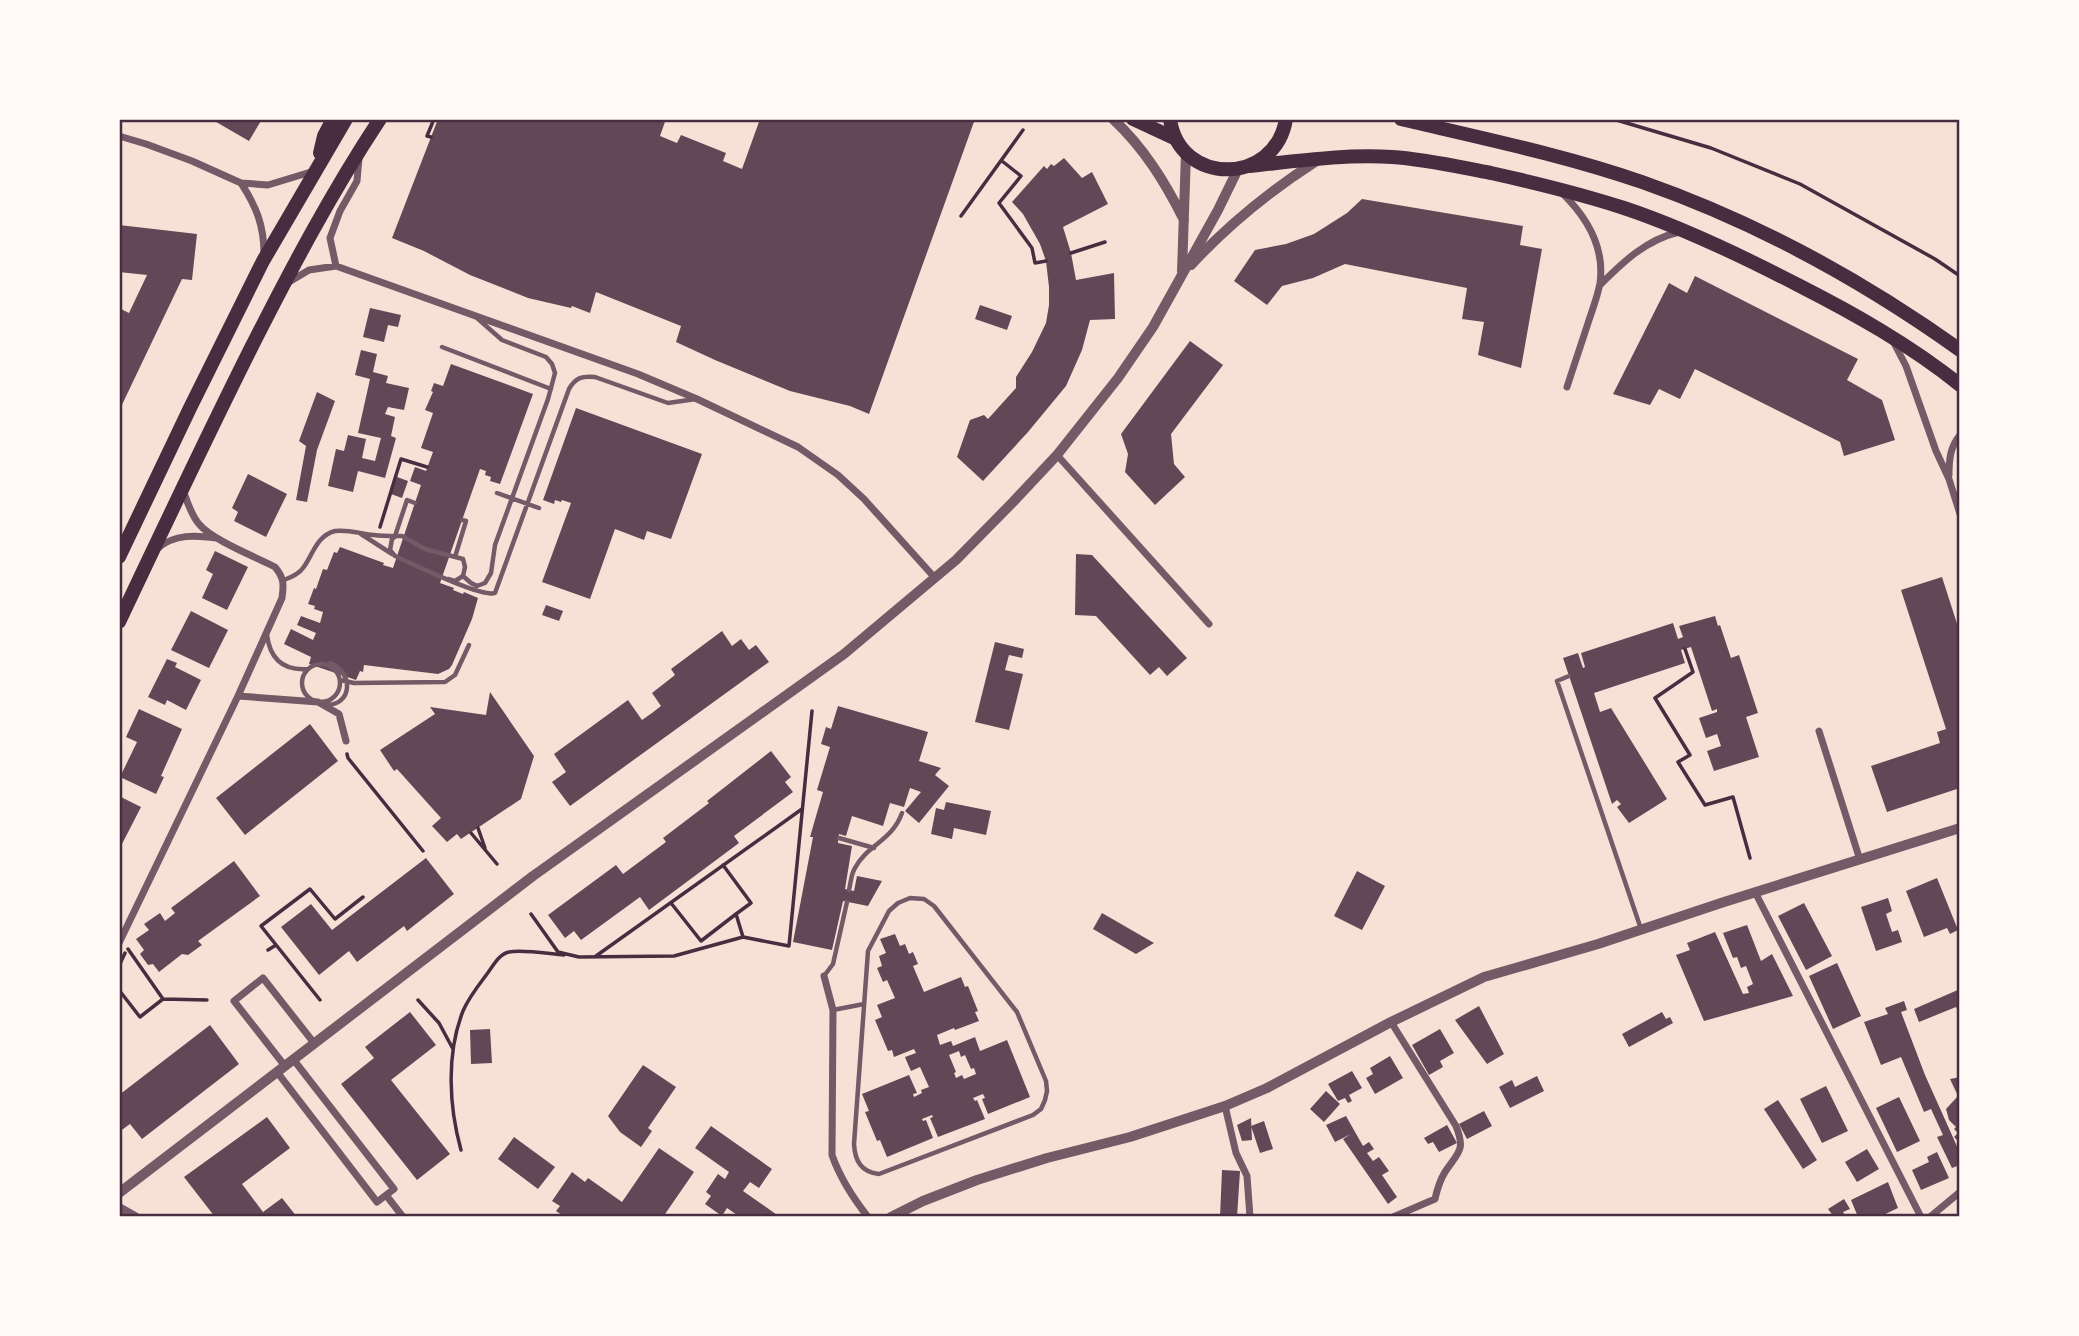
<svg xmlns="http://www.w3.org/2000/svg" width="2079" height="1336" viewBox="0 0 2079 1336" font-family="'Fira Sans',sans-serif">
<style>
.building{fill:#644757;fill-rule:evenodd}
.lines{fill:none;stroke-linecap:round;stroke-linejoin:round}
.path{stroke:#4a2c40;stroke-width:3.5}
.service{stroke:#755966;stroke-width:4.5}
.minor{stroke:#755966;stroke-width:7}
.tertiary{stroke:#755966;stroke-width:10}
.primary{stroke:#4a2c40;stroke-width:14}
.neatline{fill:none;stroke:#4a2c40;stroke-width:2.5}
</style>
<rect width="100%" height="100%" fill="#f7e1d7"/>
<path class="building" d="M211,119H262L249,141Z
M438,119H666L660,136L677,143L681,135L726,153L723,161L742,169L760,119H975L869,414L850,406L790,391L715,360L676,342L681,326L596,292L590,313L572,306L571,308L528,298L470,275L424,251L392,238Z
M1064,158L1082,178L1092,172L1108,204L1063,227L1071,253L1076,280L1114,273L1115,319L1090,320L1082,350L1066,386L1028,432L983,481L957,457L970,420L984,415L988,419L1016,388V377L1032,352L1046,323L1049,305V287L1046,261L1040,244L1023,214L1012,202L1044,166L1047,169L1051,164L1054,166Z
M1362,199L1523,226L1520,245L1542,249L1521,368L1478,355L1484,322L1462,319L1467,288L1345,264L1313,278L1282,286L1267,305L1234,281L1255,250L1286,244L1314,234L1347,213Z
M119,225L197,234L192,280L182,279L119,411V308L129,313L147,275L119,272Z
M1695,276L1858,359L1847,380L1882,400L1895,440L1844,456L1840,442L1695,369L1680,399L1659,389L1650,405L1613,394L1669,283L1687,293Z
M980,305L1012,316L1007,330L975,319Z
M370,308L401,315L398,327L388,325L384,342L363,337Z
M1190,341L1223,365L1171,434L1174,464L1185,477L1155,505L1125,472L1128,454L1121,434Z
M361,350L377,354L373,372L388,376L386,383L409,388L404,410L388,407L385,414L395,417L391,436L396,438L385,478L358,471L353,492L328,486L336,449L344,451L348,435L366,439L362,458L375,461L381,438L358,433L370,379L355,375Z
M451,364L533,394L500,484L490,481L491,477L485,475L486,471L480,469L440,583L454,588L453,590L463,594L464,592L478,598L472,619L452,665L449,669L438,674L364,665L363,672L360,671L356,680L309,664L311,657L284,644L291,629L313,640L316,633L297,625L301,616L320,623L323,612L314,609L315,606L308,604L314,588L316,589L323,569L327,570L334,552L337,553L340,547L384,563L383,565L393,568L421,485L410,481L415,467L426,471L433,452L421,448L433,413L425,410L433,392L431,391L434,383L443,386Z
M317,392L335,401L317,450L307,502L296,500L306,446L299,441Z
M576,408L702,454L671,539L647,531L644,540L615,529L590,599L542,582L571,503L562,500L561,502L555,500L554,504L543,500Z
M248,474L287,494L266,537L234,521L238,512L232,508Z
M397,477L408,481L402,498L391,494Z
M215,551L248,567L227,610L202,598L213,574L206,570Z
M1076,554L1092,555L1187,658L1167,676L1159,667L1150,675L1096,616L1075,615Z
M1942,577L1960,633V788L1887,812L1871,766L1940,743L1937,732L1946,729L1901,590Z
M546,605L563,611L559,621L542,615Z
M191,611L228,630L209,668L171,650Z
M1715,616L1718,626L1720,625L1731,658L1739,655L1758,713L1746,717L1759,757L1714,771L1707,751L1721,746L1717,734L1706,738L1699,718L1717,712V709L1712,711L1691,647L1681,650L1685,663L1594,693L1600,712L1611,708L1667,799L1629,823L1617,807L1621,804L1617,800L1612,804L1563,658L1578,653L1583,668L1585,667L1581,653L1673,623L1678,639L1683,637L1679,626Z
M722,631L732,646L741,639L749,650L756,645L769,662L570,806L552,782L566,772L554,754L628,700L642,720L652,713L661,706L652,693L675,675L671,669Z
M995,642L1024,649L1022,658L1009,655L1005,670L1023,674L1009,730L975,722Z
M167,659L177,663L175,667L201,680L186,710L167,700L165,705L148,697Z
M490,692L534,756L521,799L461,839L457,834L447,842L432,826L441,818L397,769L394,771L380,750L435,714L430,707L486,715Z
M838,706L928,732L919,761L941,768L935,775L949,786L919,823L905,811L921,792L910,788L904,807L890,803L883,826L852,816L846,836L839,834L838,843L852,846L845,889L854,891L857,876L882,881L868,906L843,901L832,950L793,942L813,837H810L823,792L817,790L830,747L821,744L826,727L831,729Z
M139,709L182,729L161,776L164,777L156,794L120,777L137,742L126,737Z
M310,724L338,761L245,835L216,798Z
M771,751L791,777L785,782L793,792L734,836L739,843L649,910L640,897L581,940L574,931L565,938L548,915L616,865L623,874L666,842L663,838L709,803L707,801Z
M119,796L141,807L122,844L119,843Z
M946,802L991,811L986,835L954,828L952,839L931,834L936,808L944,810Z
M426,858L454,894L407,931L404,926L357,962L349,951L319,975L281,927L311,904L332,930Z
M234,861L260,896L198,941L202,945L188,955L182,954L159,972L153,964L148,965L140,954L144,950L136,939L149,930L144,924L160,913L165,921L175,913L171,908Z
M1357,871L1385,886L1362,930L1334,916Z
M1937,878L1958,930L1950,934L1947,928L1924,937L1906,891Z
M1888,898L1892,911L1886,914L1892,932L1898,930L1902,942L1876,951L1861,907Z
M1804,903L1832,956L1806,970L1778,916Z
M1102,913L1154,943L1136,954L1093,929Z
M1747,925L1761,961L1772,954L1793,996L1704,1021L1676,955L1690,950L1687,943L1715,932L1743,994L1749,993L1747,987L1753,984L1746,966L1741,968L1737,957L1733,958L1723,933Z
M895,934L900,946L905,944L909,954L913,952L918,964L913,966L924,992L961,977L965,987L968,986L978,1011L975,1012L979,1021L955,1030L954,1028L937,1035L940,1045L951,1041L953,1046L975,1037L980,1051L1007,1040L1030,1097L988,1114L982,1099L985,1098L983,1094L973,1098L975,1101L977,1100L985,1119L938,1137L930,1118L933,1117L932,1115L922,1119L923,1121L926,1120L933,1138L887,1157L880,1140L877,1141L865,1112L869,1111L862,1094L909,1075L917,1093L913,1094L914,1097L922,1093L921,1090L929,1087L920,1067L911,1071L907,1062L905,1057L916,1053L914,1049L894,1057L892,1050L888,1051L875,1020L882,1017L877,1005L895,998L887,980L883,982L877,968L882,966L879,956L886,953L880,939ZM959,1051L961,1057L965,1055L971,1069L974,1068L976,1074L964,1079L962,1075L956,1078L954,1073L956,1072L949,1055Z
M1837,963L1861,1016L1833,1029L1809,976Z
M1960,989V1010L1958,1011L1956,1007L1919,1022L1914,1009Z
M1904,1001L1907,1010L1901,1012L1925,1075L1960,1153V1165L1952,1168L1937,1137L1943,1135L1931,1109L1924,1112L1901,1057L1881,1065L1864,1022L1888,1014L1885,1008Z
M1479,1006L1504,1054L1487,1064L1455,1020Z
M410,1012L436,1045L391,1080L450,1154L417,1180L341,1084L374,1058L365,1047Z
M1662,1012L1666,1019L1670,1017L1673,1023L1629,1047L1622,1034Z
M210,1025L239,1064L142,1139L130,1124L119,1132V1095Z
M490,1029L492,1063L471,1064L470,1030Z
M1440,1029L1454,1053L1440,1061L1443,1067L1429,1075L1412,1045Z
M1390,1056L1403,1078L1375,1094L1366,1078L1373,1074L1370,1068Z
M643,1065L676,1087L648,1128L652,1131L641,1147L620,1132L608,1116Z
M1352,1071L1362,1088L1349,1095L1352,1101L1348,1103L1345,1098L1338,1101L1328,1084Z
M1537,1076L1544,1091L1510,1108L1499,1087L1512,1080L1515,1087Z
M1960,1077V1143L1954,1137L1958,1133L1954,1129L1956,1127L1949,1120L1946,1109L1958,1096L1950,1079Z
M1826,1086L1848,1131L1822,1143L1800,1099Z
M1326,1091L1340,1104L1324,1122L1310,1109Z
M1899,1097L1920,1141L1897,1152L1876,1108Z
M1778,1100L1817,1160L1803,1169L1764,1109Z
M1484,1111L1492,1126L1467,1139L1459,1124Z
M1346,1116L1363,1146L1369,1142L1374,1149L1367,1153L1373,1161L1379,1157L1389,1171L1382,1175L1397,1197L1388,1204L1343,1139L1351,1134L1335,1142L1326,1125Z
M267,1117L290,1148L242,1184L263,1212L282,1198L297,1217H215L184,1177Z
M1251,1118L1252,1140L1242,1141L1237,1125Z
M1264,1121L1273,1149L1260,1153L1251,1126Z
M1447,1125L1457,1143L1439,1152L1433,1142L1428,1144L1424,1138Z
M711,1126L772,1169L759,1188L750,1182L743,1191L780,1217H740L727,1208L722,1216L705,1204L711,1196L706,1192L718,1174L725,1179L729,1172L695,1148Z
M514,1137L555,1167L538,1189L498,1159Z
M659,1148L694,1172L663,1217H565L556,1211L560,1206L552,1201L572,1172L585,1182L588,1178L622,1202Z
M1867,1149L1879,1169L1857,1182L1845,1162Z
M1937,1152L1949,1178L1921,1190L1912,1170L1929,1162L1927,1157Z
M1222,1170L1240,1171L1237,1217H1220Z
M1888,1182L1898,1208L1879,1217H1858L1851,1200Z
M1844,1199L1850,1209L1843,1212L1846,1217H1834L1828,1209Z"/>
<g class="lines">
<path class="path" d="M1613,119L1711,148L1800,184L1935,259L1960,276
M431,137L427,136L434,119
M1002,161L1021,176L999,203L1032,248L1035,263L1046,261
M961,216L1023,130
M1071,253L1105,242
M380,527L401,459L427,467
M1685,649L1693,672L1655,698L1690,755L1678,762L1705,805L1733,797L1750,858
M347,754L348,758L423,851
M478,828L485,848
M471,833L497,864
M723,865L751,903L736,914L743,937L789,946L812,711
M671,903L701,941L736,914
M531,914L558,952L579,957L674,956L743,937
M128,949L163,999
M268,950L276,945
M596,956L802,809
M119,966L125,953
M119,990L140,1017L163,999L207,1000
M320,1000L261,926L310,889L335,919L363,897
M418,1000L439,1023L453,1049
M461,1150C449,1107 446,1054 463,1011C469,997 478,986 487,974C493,966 499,954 509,952C522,949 550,954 564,955"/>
<path class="service" d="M442,347L551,389
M497,493L539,508
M361,534L392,554
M395,536L407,500L415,503
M455,557L466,521L462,520
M463,576L471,583L477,586L485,583L491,573L495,545L548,399L555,373L552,364L546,357L502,340L477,318
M448,579L455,581L463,576L465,567L463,559L425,549L402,536H396L392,539L390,550L395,556C413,564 481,598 495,593L569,389C576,377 582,376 595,377L668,403L696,399
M284,580C291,577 298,575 303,568C313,555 316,536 335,531C348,529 361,534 374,535C381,536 389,536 397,536
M267,635C270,659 283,671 308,669
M302 683a19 19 0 1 1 38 0a19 19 0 1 1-38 0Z
M1569,676L1557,681L1641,929
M340,680L354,683L445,682L455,675L469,645
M325,705C353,706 354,672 330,663
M839,838L874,848
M849,890C851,882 851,874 855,868C867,845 892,841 902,813
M910,898L924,899L934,906L1017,1012L1046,1081L1047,1091L1045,1100L1041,1109L1033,1115L879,1174C861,1172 855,1161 854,1144L868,951L889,911L898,903Z
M824,976L833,964L847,902
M833,1010L864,1004"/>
<path class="minor" d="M119,136L146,144L192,161L241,183L268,185L314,171
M241,183C256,206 264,225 264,254
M1561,192C1586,216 1605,247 1600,283C1598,295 1593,308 1589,320C1582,342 1574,365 1567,387
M336,266L330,238L340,211L357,181L359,158
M289,282L309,270L336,266L638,374L697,399L798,447L838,475L864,499L935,578
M1600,285C1624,261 1646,240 1679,232
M1894,343L1906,366L1936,451L1949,479L1960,514
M1057,455L1209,624
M1949,475C1949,460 1950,447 1960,435
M158,548C175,534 195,535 216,538
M238,696L318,702L339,714L346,741
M1819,731L1860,860
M1755,892L1921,1217
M119,943L238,696L282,598C284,584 284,578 275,567C256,557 212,540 199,524C191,515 187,501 183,490
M824,976L833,1010L832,1155C840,1178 853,1198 868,1217
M1391,1022L1456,1126C1466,1151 1458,1152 1445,1172C1440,1180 1437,1190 1435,1199L1393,1217
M285,1066L234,1001L263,978L314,1043
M277,1072L377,1202L394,1189L293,1059
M1225,1106L1236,1153L1247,1176L1250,1217
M386,1195L403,1217
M1930,1217L1960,1192"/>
<path class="tertiary" d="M1113,119C1144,148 1165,182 1184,220
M1191,265C1229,224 1271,190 1318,160
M1182,272L1186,153
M119,1193L533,876L844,654L956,560L1013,502L1057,455L1118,378L1153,327L1218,210L1238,169
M119,1208L135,1217
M891,1217L923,1201L977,1180L1047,1158L1130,1137L1225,1106L1267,1088L1391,1022L1484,977L1598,944L1724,902L1960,828"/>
<path class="primary" d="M1133,119L1176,139
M1170,119C1179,186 1275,186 1286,119
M1401,119C1481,138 1564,155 1642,182C1756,222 1862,280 1960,350
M320,153L324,136L333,119
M1250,166C1297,161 1345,154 1392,157C1425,159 1459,167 1491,173C1536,183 1581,194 1624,208C1684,228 1742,256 1798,285C1855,314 1910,345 1960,385
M119,557L190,408L263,261L346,119
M119,622C162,531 205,440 250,350C290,271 331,193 380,119"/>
</g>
<rect width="2079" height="1336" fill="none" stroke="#fffaf5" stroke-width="242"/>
<rect x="121" y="121" width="1837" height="1094" class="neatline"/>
</svg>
